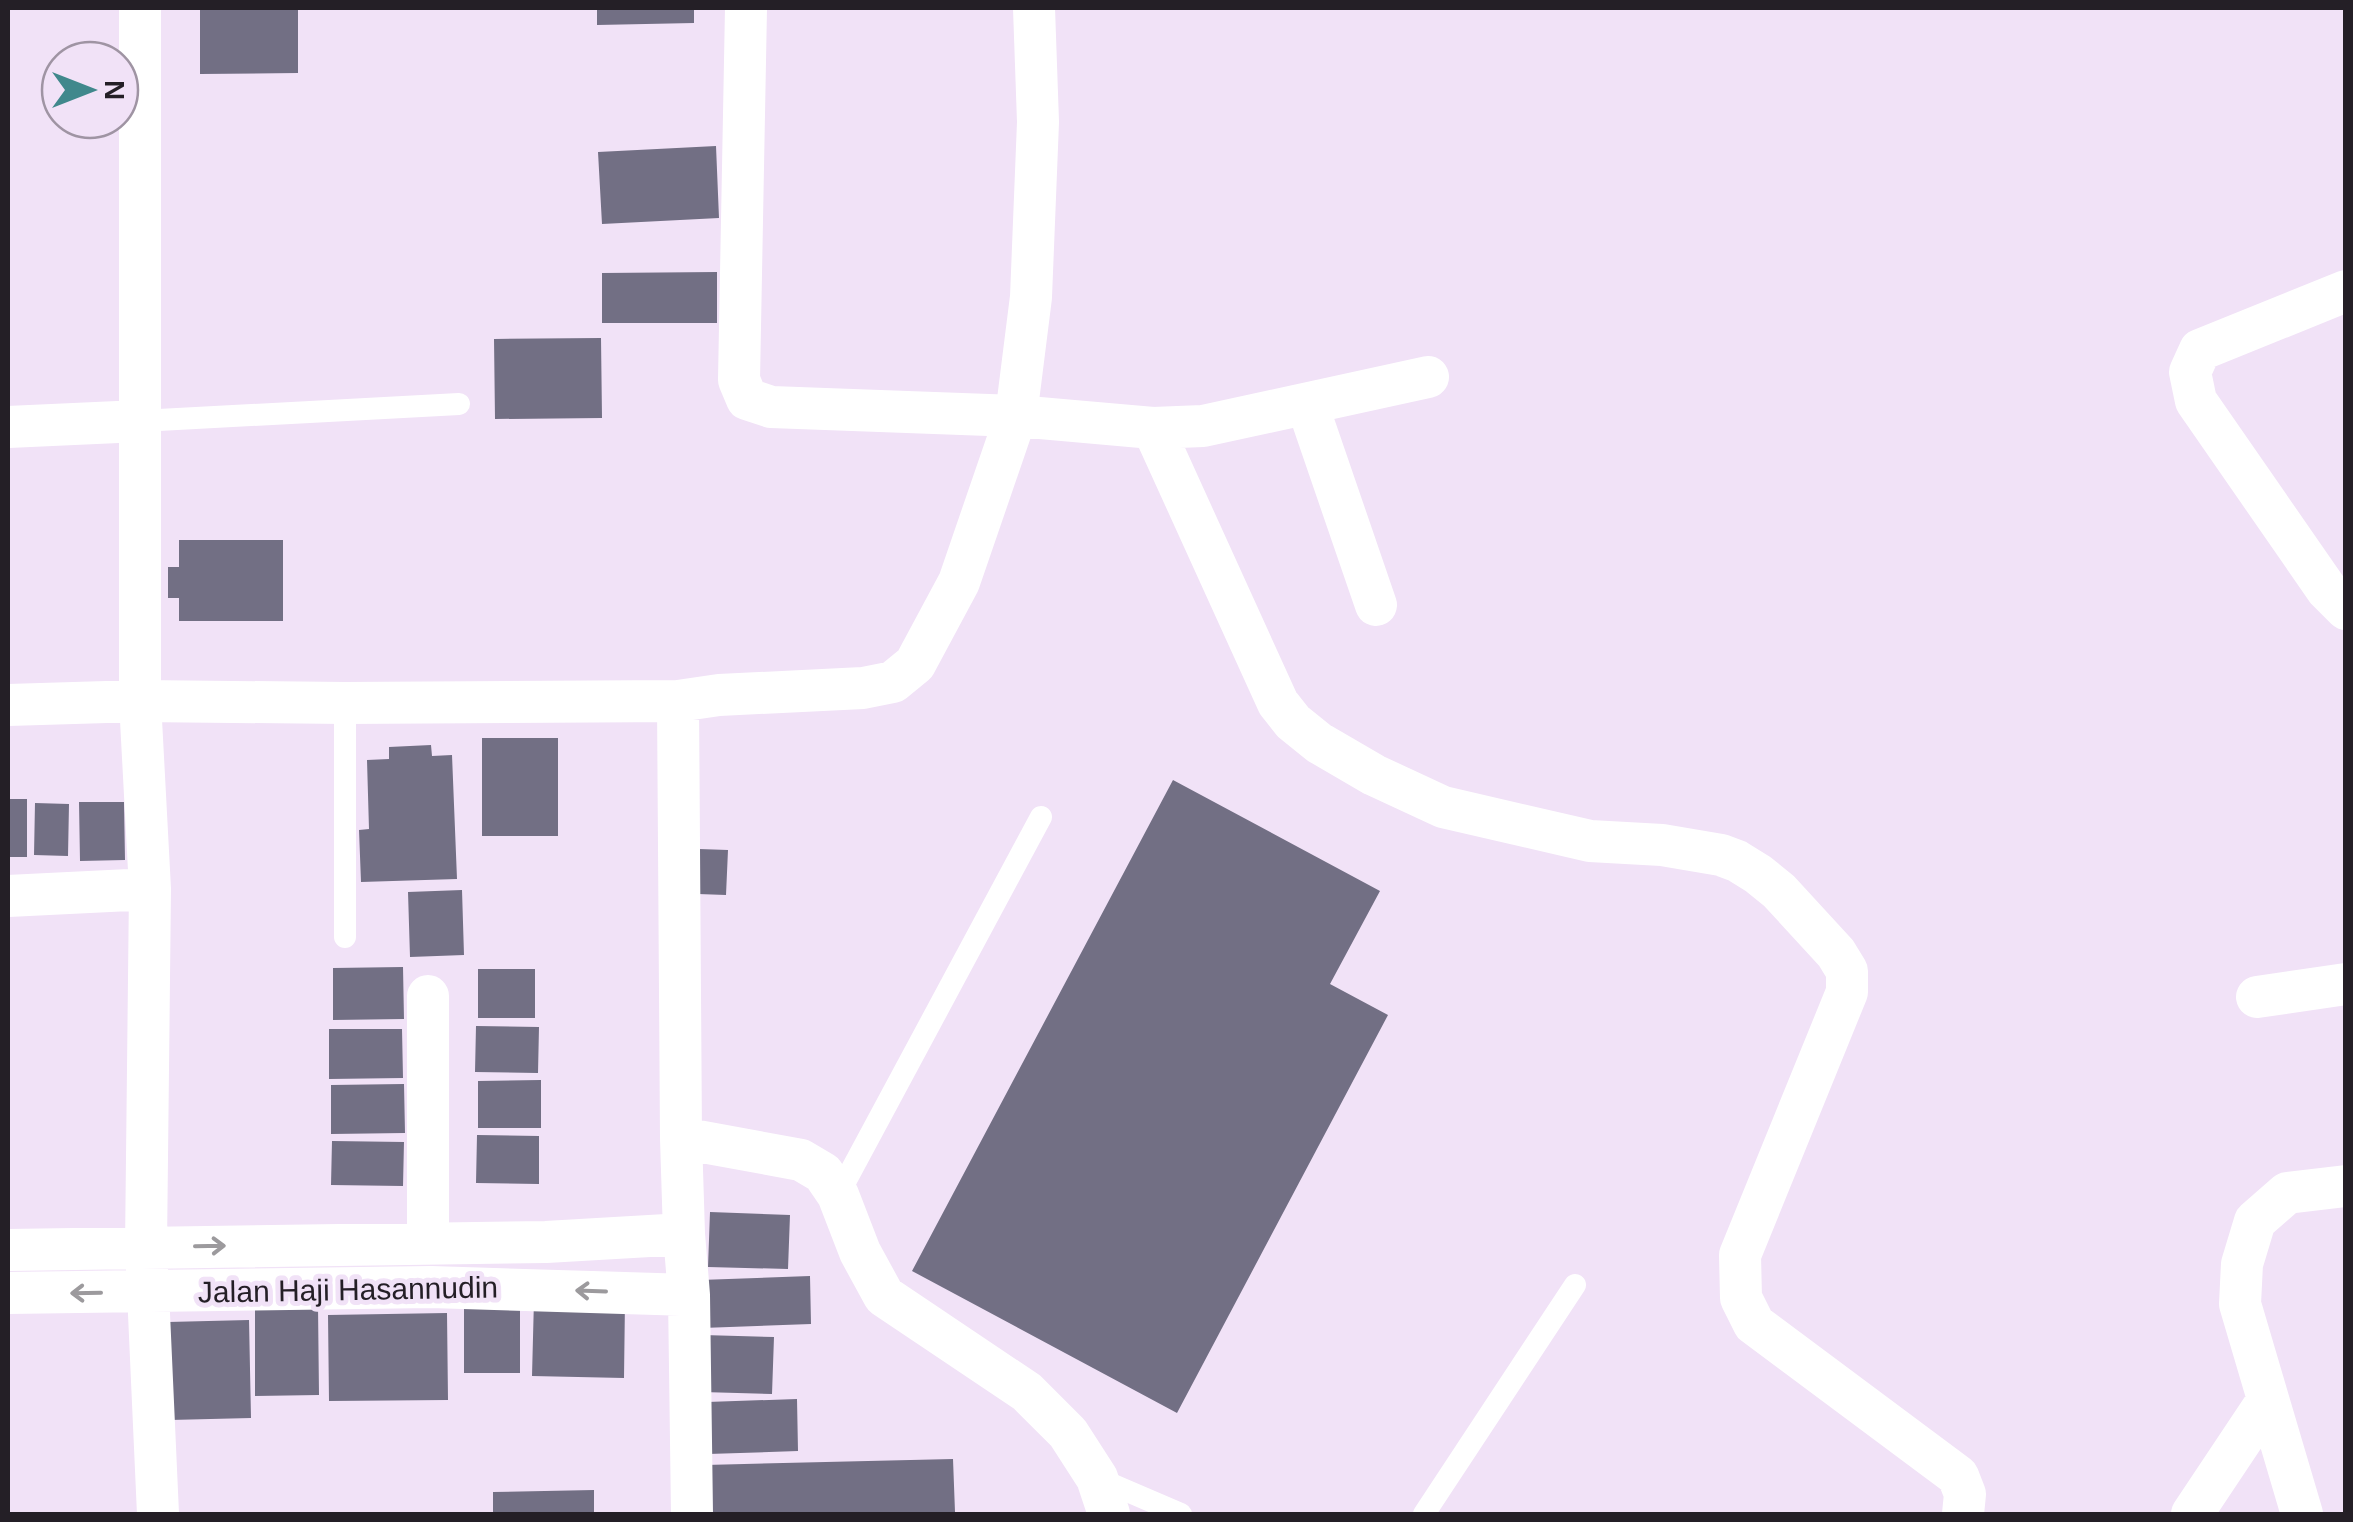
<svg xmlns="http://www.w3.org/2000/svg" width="2353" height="1522" viewBox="0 0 2353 1522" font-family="Arial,sans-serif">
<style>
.building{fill:#726f84}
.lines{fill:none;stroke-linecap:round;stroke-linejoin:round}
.lane{stroke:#fff;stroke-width:22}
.street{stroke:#fff;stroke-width:42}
.oneway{stroke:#9c9a9d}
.labels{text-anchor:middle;stroke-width:10;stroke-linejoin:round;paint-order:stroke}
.street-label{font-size:30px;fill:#241f26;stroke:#f1e2f7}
</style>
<rect width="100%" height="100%" fill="#f1e2f7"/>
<path class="building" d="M200,8H298V73L200,74Z
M597,8H694V23L597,25Z
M716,146L719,218L602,224L598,152Z
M717,272V323H602V273Z
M601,338L602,418L495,419L494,339Z
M179,540H283V621H179V598H168V567H179Z
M482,738H558V836H482Z
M431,745L432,756L452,755L457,879L361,882L359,830L369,829L367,760L389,759V747Z
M1173,780L1380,891L1330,984L1388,1015L1177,1413L912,1271Z
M8,799H27V857H8Z
M79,802H124L125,860L80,861Z
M35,803L69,804L68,856L34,855Z
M699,849L728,850L726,895L698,894Z
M462,890L464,955L410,957L408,892Z
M403,967L404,1019L333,1020V968Z
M478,969H535V1018H478Z
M476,1026L539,1027L538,1073L475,1072Z
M329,1029H402L403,1078L329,1079Z
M541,1080V1128H478V1081Z
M404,1084L405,1133L331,1134V1085Z
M477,1135L539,1136V1184L476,1183Z
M332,1141L404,1142L403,1186L331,1185Z
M710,1212L790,1215L788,1269L708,1267Z
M810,1276L811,1324L702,1328L700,1280Z
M534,1299L625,1300L624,1378L532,1376Z
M464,1300H520V1373H464Z
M255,1306H318L319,1395L255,1396Z
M447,1313L448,1400L329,1401L328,1315Z
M249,1320L251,1418L170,1420L168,1322Z
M703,1335L774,1337L772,1394L702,1392Z
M797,1399L798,1451L708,1454L707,1402Z
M953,1459L955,1512L706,1514L705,1465Z
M594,1490V1514H493V1492Z"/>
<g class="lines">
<path class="lane" d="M140,421L459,404
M345,703V937
M838,1195L1041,817
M1097,1478L1181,1514
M1424,1514L1575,1285"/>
<path class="street" d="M140,8V701L150,889L146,1247L158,1514
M746,8L739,380L747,399L771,407L1016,416L1153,428L1203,426L1428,377
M2346,291L2200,350L2190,372L2196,401L2327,590L2346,609
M1307,404L1376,605
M8,427L140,421
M1153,428L1278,703L1293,722L1319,743L1374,775L1443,807L1590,841L1662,845L1721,855L1737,861L1758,874L1779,891L1836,953L1847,971V992L1740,1255L1741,1298L1754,1324L1958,1476L1965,1494L1963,1514
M8,705L140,701L345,703L678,701
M8,896L150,889
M428,996V1243
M2257,997L2346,984
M681,1138L801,1160L823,1173L838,1195L860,1252L884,1296L1027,1392L1068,1433L1097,1478L1109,1514
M8,1250L546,1242L684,1234
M8,1293L431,1287L689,1295
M692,1514L689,1295L684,1234L681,1138L678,701L719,695L863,688L893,682L915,664L959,582L1016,416L1031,297L1038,122L1034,8
M2192,1514L2268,1400
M2302,1514L2240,1304L2242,1264L2255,1221L2287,1193L2346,1186"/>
</g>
<defs><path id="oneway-shaft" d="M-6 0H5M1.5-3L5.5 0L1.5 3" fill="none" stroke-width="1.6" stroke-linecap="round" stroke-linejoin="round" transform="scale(2.5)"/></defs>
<g class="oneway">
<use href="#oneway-shaft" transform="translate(210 1246) rotate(-1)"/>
<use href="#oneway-shaft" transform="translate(591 1291) rotate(-178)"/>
<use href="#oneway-shaft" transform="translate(86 1293) rotate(179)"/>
</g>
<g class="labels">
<g class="street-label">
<text transform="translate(348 1290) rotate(-1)" y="10">Jalan Haji Hasannudin</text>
</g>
</g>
<rect width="2353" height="1522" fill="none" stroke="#241f26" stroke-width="20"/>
<g transform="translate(90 90) rotate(90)"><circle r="48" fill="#f1e2f7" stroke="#9f94a3" stroke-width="2.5"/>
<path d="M0-8L18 38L0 25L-18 38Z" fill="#40888c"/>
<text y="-15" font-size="28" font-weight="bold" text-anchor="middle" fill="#241f26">N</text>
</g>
</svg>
